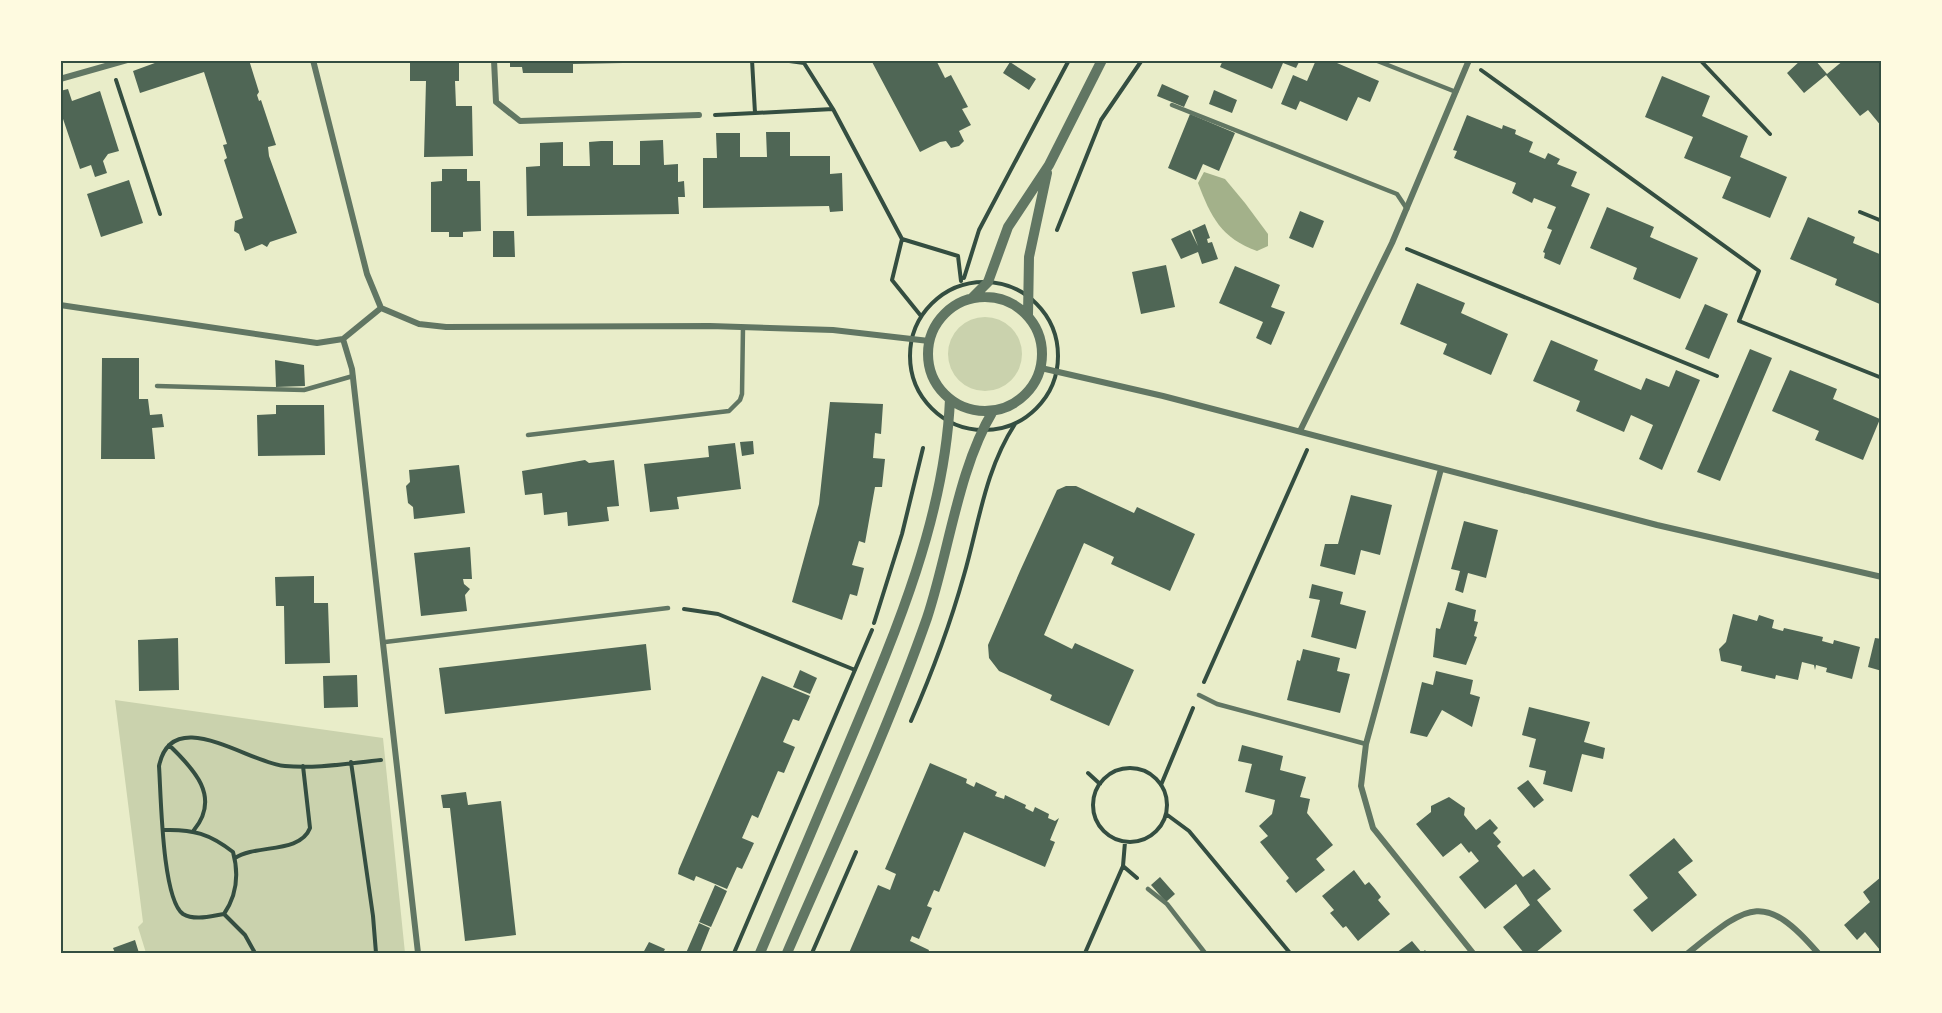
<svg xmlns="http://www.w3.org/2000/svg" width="1942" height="1013" viewBox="0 0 1942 1013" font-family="Raleway,sans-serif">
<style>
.green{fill:#cad2ad}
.water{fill:#a3b18a}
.building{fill:#4f6655}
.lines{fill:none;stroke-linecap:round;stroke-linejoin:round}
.path{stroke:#344e41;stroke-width:4}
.service{stroke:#617663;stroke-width:4.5}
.minor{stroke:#617663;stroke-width:6}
.tertiary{stroke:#617663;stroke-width:10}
.neatline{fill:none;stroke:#344e41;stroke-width:2}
</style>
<rect width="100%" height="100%" fill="#e9edc9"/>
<path class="green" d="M948 354a37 37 0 1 1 74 0a37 37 0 1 1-74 0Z
M115,700L383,738L405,953H146L138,927L143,922Z"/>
<path class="water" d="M1204,172L1225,179L1245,203L1268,234V246L1257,251C1221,238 1211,217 1198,183Z"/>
<path class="building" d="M163,60H249L259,92L257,95L259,101L261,100L276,145L268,147L269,156L297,233L270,242L267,247L262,244L245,251L239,234L234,231L235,221L243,218L224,160L227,158L223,145L227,144L204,72L140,93L133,71Z
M410,60H459V81H455L456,106H472L473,156L424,157L426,81H410Z
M510,60H623V63L573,64V73H523L522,67H510Z
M871,60H936L945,78L951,75L968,107L962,109L971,125L959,131L964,141L959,146L951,148L946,141L940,142L920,152Z
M1223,60H1300L1296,68L1283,63L1272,89L1220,67Z
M1316,60H1330L1379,81L1370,102L1358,97L1347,121L1300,101L1296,110L1281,104L1293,75L1307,81Z
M1801,60H1815L1827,74L1844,60H1879L1882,64V127L1868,110L1860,116L1826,75L1804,93L1787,73Z
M1010,62L1036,79L1029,90L1003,73Z
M1662,76L1710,96L1702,116L1748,136L1740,157L1787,177L1770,218L1722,198L1731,177L1684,158L1693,137L1645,117Z
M1162,84L1189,96L1184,107L1157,96Z
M68,89L72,101L100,91L119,151L108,154L103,161L107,173L95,177L91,165L80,169L60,110V91Z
M1214,90L1237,100L1232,113L1209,104Z
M1190,114L1235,133L1219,171L1203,164L1196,180L1168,168Z
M1467,115L1502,129L1503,125L1516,130L1515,134L1533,142L1529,152L1545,159L1548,153L1560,159L1557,164L1577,172L1571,186L1590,194L1560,265L1544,258L1545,253L1543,252L1552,230L1547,228L1556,207L1534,198L1532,203L1512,193L1516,183L1454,158L1457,151L1453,150Z
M766,132H790V156H830V174L842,173L843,211L830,212L829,206L703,208V158H717L716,133H740V157H767Z
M663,140L664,165L678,164V182L684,181L685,197H678L679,214L527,216L526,167L540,166V143L563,142V166H590L589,142L601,141H613V165H640V141Z
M442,169H467V181H480L481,231L463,232V237H449V232H431V182L442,181Z
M129,180L143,223L101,237L87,194Z
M1607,207L1654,227L1650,237L1698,258L1680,299L1633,279L1637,268L1590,248Z
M1300,211L1324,221L1313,248L1289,238Z
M1808,217L1855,237L1853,243L1882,255V305L1835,285L1837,279L1790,259Z
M1205,224L1210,238L1207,239L1208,243L1212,242L1218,259L1202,264L1198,252L1181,259L1171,239L1190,230L1198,246L1192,230Z
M493,231H514L515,257H493Z
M1166,265L1175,307L1141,314L1132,272Z
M1235,266L1280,285L1271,307L1285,312L1271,345L1256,338L1263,322L1219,303Z
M1417,283L1465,303L1461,313L1508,334L1491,375L1443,354L1447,344L1400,324Z
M1705,304L1728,314L1709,359L1685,349Z
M1551,340L1598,360L1594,370L1641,390L1646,378L1669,387L1676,370L1700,380L1662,470L1639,459L1653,425L1631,415L1624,432L1576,411L1580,401L1533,381Z
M1750,349L1772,358L1720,481L1697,472Z
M102,358H139V399H148L150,415L162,414L164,427L152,428L155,459H101Z
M275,360L304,365L305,386L276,387Z
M1790,370L1837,389L1833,399L1880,419L1863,460L1815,440L1819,431L1772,411Z
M830,402L883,404L881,434L875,433L873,458L885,459L882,487H875L865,543L859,541L852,565L864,568L857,596L850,594L842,620L792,602L819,504Z
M276,405H324L325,455L258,456L257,415L276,414Z
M753,441L754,454L742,456L740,442Z
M735,443L741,489L677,497L679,509L650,512L644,464L709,457L708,446Z
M585,460L589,463L614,460L619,506L607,507L609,521L568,526L567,512L544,515L542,493L525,495L522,471Z
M459,465L465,513L414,519L413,507L408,503L406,486L410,482L409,470Z
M1066,486H1076L1134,513L1137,507L1195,534L1170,591L1111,564L1114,557L1084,543L1044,635L1072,649L1075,643L1134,670L1109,726L1050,700L1052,695L999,671L989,658L988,645L1020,571L1057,490Z
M1351,495L1392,505L1380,555L1361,550L1355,575L1320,566L1325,544H1338Z
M1464,521L1498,530L1486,578L1468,573L1463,593L1455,590L1460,571L1451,569Z
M470,547L472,579H463L464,584L470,589L465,595L467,611L421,616L414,553Z
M314,576V603H328L330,663L285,664L284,606H276L275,577Z
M1312,584L1343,592L1340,604L1366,611L1356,649L1311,637L1320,600L1309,598Z
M1448,602L1476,610L1474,621L1478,622L1474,636L1477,637L1466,665L1433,657L1436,628L1440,629Z
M1733,614L1757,621L1759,615L1774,620L1772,628L1783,631L1784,628L1823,637L1822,641L1833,644L1834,640L1860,647L1852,679L1826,672L1827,668L1816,665L1815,670L1814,665L1802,662L1798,680L1776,675L1775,679L1741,671L1742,666L1721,661L1719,649L1726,642Z
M178,638L179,690L139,691L138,640Z
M1875,638L1882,639V671L1868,667Z
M646,644L651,690L445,714L439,668Z
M1303,649L1340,658L1337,671L1350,674L1340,713L1287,700L1297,660L1300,661Z
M800,670L817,678L810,694L793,687Z
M1436,671L1473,680L1470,694L1480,697L1472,727L1442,710L1427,737L1410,733L1422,682L1433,685Z
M357,675L358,707L324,708L323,676Z
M762,676L810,696L799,721L793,719L783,742L795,747L784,773L778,771L758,818L752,815L742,838L754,843L742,869L737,867L727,889L696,876L694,881L678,874L679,869Z
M1529,707L1590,722L1584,742L1605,748L1603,759L1582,754L1572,792L1543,784L1546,771L1529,767L1536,739L1522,735Z
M1242,745L1283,756L1280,770L1306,777L1300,797L1310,799L1307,813L1333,845L1316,859L1325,870L1296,893L1286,881L1289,878L1260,842L1268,836L1259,826L1272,814L1275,800L1245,792L1252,764L1238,761Z
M930,763L967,779L966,783L974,787L976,782L997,792L995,796L1004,799L1005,795L1026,805L1025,808L1033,812L1035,807L1049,814L1048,818L1055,821L1059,818L1050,840L1055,842L1045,867L964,832L939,892L934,890L927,906L932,908L919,939L912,936L910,941L929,950L928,953H849L878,885L890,890L896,874L885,869Z
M1528,780L1544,800L1534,808L1517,788Z
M466,792L468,805L501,801L516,935L465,941L450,808H443L441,795Z
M1449,797L1465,808L1464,815L1476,830L1490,819L1498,828L1493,833L1501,842L1497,846L1523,877L1534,869L1551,889L1537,900L1562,931L1535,953H1524L1503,927L1530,905L1516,884L1485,909L1459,877L1479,861L1471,851L1469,853L1461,843L1443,857L1416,824L1431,812V806Z
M1674,838L1693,861L1678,872L1697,895L1652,932L1633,910L1648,898L1629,875Z
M1354,870L1365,885L1369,882L1375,889L1381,897L1378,900L1390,914L1358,941L1346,926L1343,928L1337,921L1330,913L1334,910L1322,896Z
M1160,877L1175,894L1166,902L1151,885Z
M1881,877L1882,949L1880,950L1865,932L1857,940L1844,925L1870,902L1863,892Z
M715,885L727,891L711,927L699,922Z
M699,923L710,928L700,953H686Z
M135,940L139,953H115L113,948Z
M1412,941L1422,953L1425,950L1427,953H1396Z
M649,942L665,949L663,953H643Z"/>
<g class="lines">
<path class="path" d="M752,60L755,113L833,109L902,239L958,256L961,281
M782,60L804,63L833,109
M1700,60L1770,134
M1481,70L1759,271L1739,321L1882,378
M116,80L160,214
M715,115L755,113
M1860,212L1882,221
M1057,230L1101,120L1142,60
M902,239L892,280L921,316
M1407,249L1717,376
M964,278L979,230L1069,60
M910 356a74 74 0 1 1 148 0a74 74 0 1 1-148 0Z
M684,609L718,614L855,670
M874,623L902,534L923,448
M1204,682L1307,450
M911,721C932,673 950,625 964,575C979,523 985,470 1015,424
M169,745C194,769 221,797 194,830
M351,762L373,916L376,953
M1093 805a37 37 0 1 1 74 0a37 37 0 1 1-74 0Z
M1088,773L1100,784
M1161,785L1193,708
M1166,814L1189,831L1290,953
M164,830C193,829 210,834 233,852C239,874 237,895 224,914
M235,858C256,844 300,854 310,828L303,766
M1123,866L1137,878
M255,953L245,935L224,914C211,916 195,921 183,914C162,899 161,795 159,766C172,703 250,764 285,766C316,769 350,763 381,760
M734,953L872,630
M812,953L856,852
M1085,953L1123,866L1125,842"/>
<path class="service" d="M1375,60L1456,92
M1172,105L1397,194L1407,209
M157,386L304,390L353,376
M528,435L729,411L740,400L742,394L743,327
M385,642L668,608
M1199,695L1217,704L1366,744
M1148,889L1167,904L1205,953"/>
<path class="minor" d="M313,60L367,274L381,308
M494,60L496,102L520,121L699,115
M60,79L127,60
M60,305L317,343L343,339L381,308
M381,308L419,324L446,327L710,326L833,330L929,341
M343,339L352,369L418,953
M1041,368L1163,396L1657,525L1882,577
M1300,431L1392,243L1469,60
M1441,469L1366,744L1361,786L1373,828L1473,953
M1688,953C1747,906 1763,889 1818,953"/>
<path class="tertiary" d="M928 354a57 57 0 1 1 114 0a57 57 0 1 1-114 0Z
M972,298L988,282L1008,227L1049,165L1102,60
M1028,315L1029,257L1047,173
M760,953C789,883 819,813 849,743C895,634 945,518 950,399
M787,953C835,842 887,732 927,618C949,552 958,469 993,411"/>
</g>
<rect width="1942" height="1013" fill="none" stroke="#fefae0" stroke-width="123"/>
<rect x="62" y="62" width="1818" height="890" class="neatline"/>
</svg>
